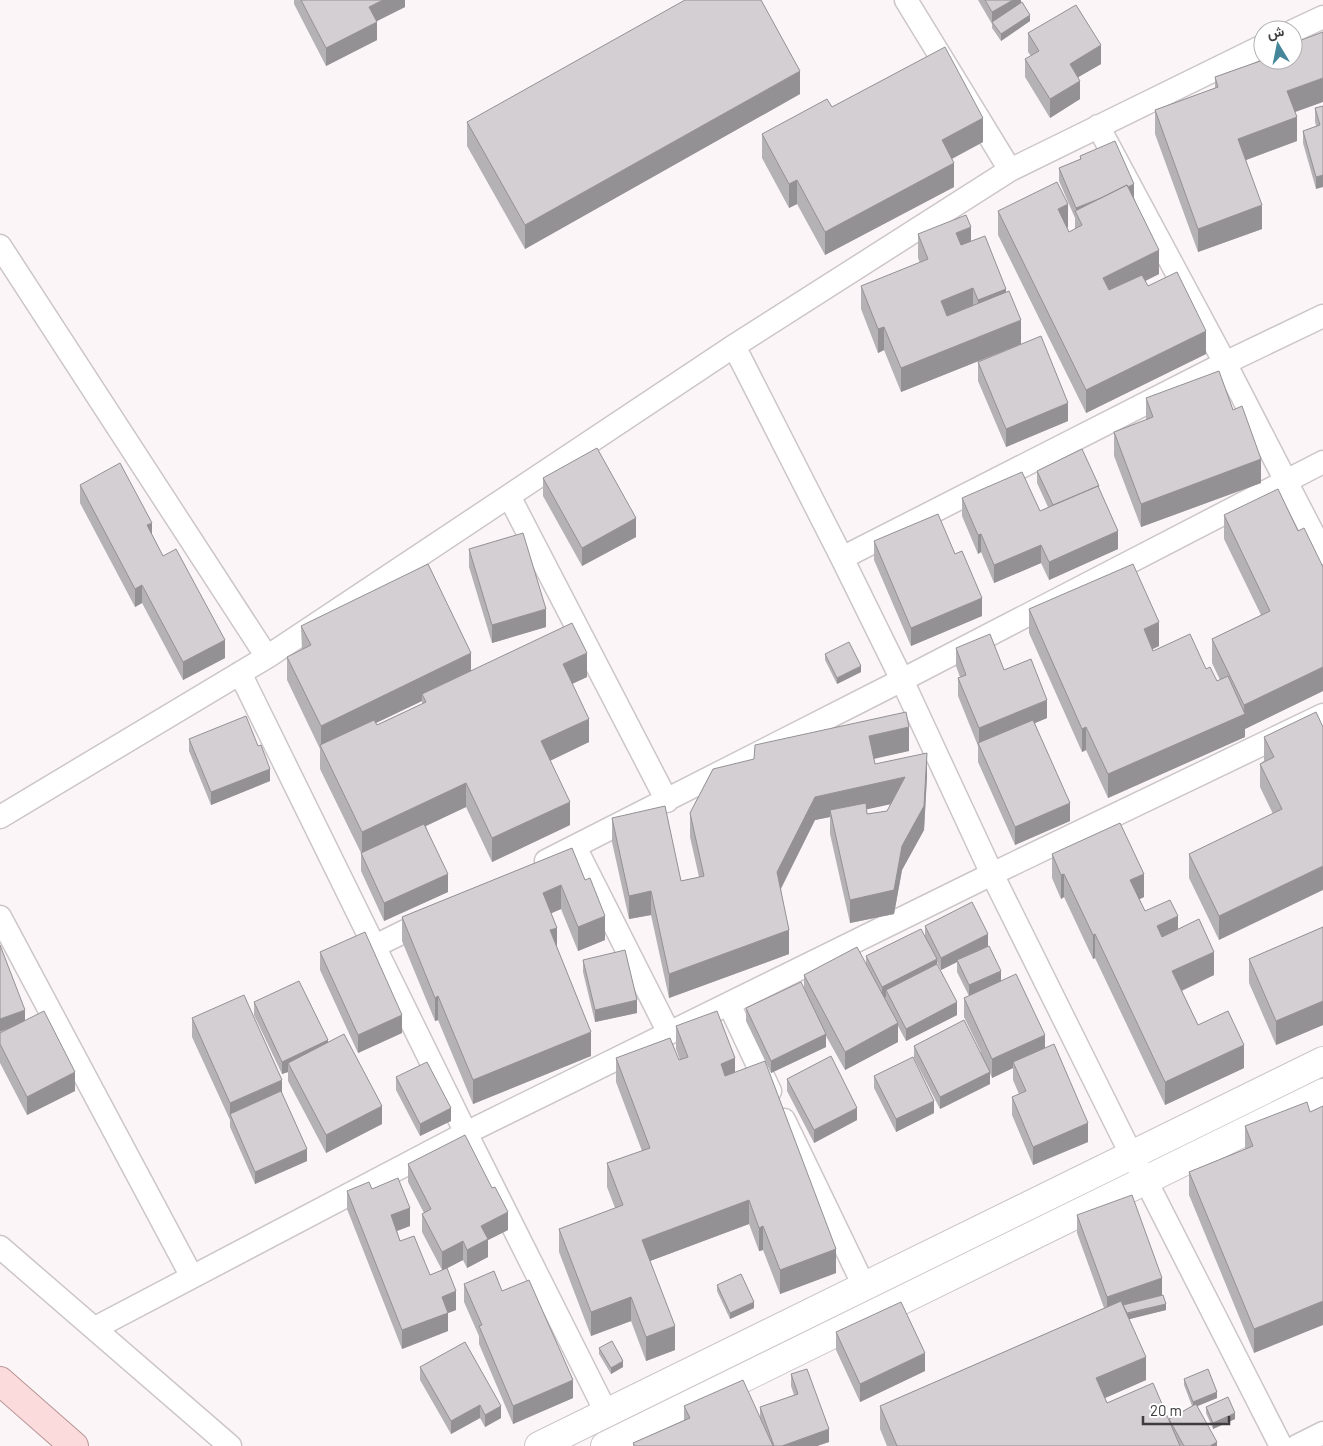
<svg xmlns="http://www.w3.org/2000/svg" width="1323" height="1446" viewBox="0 0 1323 1446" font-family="Barlow,Vazirmatn,sans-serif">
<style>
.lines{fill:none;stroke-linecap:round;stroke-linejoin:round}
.street-casing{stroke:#cdc6c9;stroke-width:25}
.secondary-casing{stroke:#cdc6c9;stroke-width:30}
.primary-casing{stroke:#b79495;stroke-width:30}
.street{stroke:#fff;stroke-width:22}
.secondary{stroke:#fff;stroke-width:28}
.primary{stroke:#fbdbdc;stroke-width:28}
.wall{fill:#b5b2b5;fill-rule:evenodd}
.shaded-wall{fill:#949194}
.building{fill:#d3cfd3;stroke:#949194}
</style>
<rect width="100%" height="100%" fill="#fbf5f7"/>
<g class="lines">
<defs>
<path id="street" d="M906,0L1010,170
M1293,31L1323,17
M1098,126L1225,363L1323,553
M0,246L267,657
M734,346L842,558L902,680L992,874L1131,1154L1145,1179L1281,1446
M509,496L667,801
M842,558L1225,363L1323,316
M240,673L466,1133L607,1414
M0,817L267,657L734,346L1010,170L1263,46
M575,847L669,1033
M546,861L902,680L1323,462
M0,917L192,1277
M375,946L430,919
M729,1004L770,1091
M784,1120L864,1286
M0,1247L230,1446
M95,1328L466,1133L992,874L1323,715
M1297,1446L1323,1433"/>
<path id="secondary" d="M539,1446L1323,1061
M605,1446L1323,1093"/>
<path id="primary" d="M0,1381L74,1446"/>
</defs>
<use href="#street" class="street-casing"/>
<use href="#secondary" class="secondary-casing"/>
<use href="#primary" class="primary-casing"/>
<use href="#street" class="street"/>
<use href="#secondary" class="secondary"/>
<use href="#primary" class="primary"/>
</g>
<path class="wall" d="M294,0H405V7L377,21V40L326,66L294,4Z
M978,0H1021V3L1030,21L1001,41L992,28V24Z
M1028,33L1101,64L1078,77L1080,99L1050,118L1025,77V59L1031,56L1028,52Z
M1262,54H1263V60L1295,112L1297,141L1246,160L1262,229L1198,252L1155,134V110L1215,88V77L1262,60Z
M800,94L525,249L467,146V122Z
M1323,106L1316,189L1303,143V131L1316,126L1315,121V108Z
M762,134L983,142L952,159L954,187L825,255L797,204L789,208L762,158Z
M1080,156L1134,197L1159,274L1145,281L1148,286L1206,354L1086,413L998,235V211L1068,227L1067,228L1069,232L1075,229V218L1059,181V168L1080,159Z
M918,234L971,241L1006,293L1021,344L901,392L884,350L878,353L861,309V286L920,263L918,258Z
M978,362L1068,421L1006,447L978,381Z
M1146,398L1261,483L1141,527L1114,456V432L1146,420Z
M1037,471L1099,490L1118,549L1049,580L1041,563L994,583L981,552L978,554L962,516V498L1040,511L1048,507L1037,483Z
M543,478L636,537L582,566L543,496Z
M80,485L152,535L163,556L225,658L183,680L142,603L135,607L80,503Z
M1224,515L1298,531L1323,567V691L1245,729V737L1108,798L1086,750L1082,752L1029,633V609L1159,646L1153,649V651L1206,669L1217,681L1220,680L1212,663V639L1261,615L1224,539Z
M874,541L982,616L911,646L874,560Z
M469,549L546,627L492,643L469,567Z
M301,626L471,671L587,677L572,684L589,742L550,761L570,825L492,862L466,807L426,826L448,892L384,921L361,871V853L320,769V749L287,680V657L302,650ZM422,701V704L377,725L375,723Z
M956,648L1004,670L1047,718L1035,723L1070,821L1015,845L978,762V746L958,696V678L960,677L956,666Z
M825,654L861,672L837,684L825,660Z
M1323,727L1219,940L1189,878V854L1273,814L1260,787V764L1264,761V737Z
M189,739L258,746L270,781L211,805L189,751Z
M909,751L874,758L875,764L927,776L924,830L902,870L894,914L850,923L830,834V817L815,820L781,889L789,954L669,998L651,915L629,919L612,842V818L681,881L699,877L690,837V813L713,769ZM891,804L887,811L867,814V809Z
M572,848L605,940L578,951L561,909L551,913L557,947L591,1056L473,1104L438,1020L435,1021L402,941V917Z
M1052,854L1144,897L1139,899L1145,911L1178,929L1214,975L1182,991L1198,1025L1244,1068L1165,1105L1095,958L1093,959L1064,897L1061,899L1052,878Z
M925,926L988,946L1001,981L1045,1048L1088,1142L1033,1165L1012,1115V1097L1019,1094L1013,1080V1068L992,1078L990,1073V1084L940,1109L914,1058V1046L981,1052L964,1017V998L969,996L957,972V962L941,970L937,962V965L957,1015L906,1041L898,1026V1042L845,1070L826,1036V1047L771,1073L746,1021V1008L804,987V975L866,965V956L925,936Z
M1323,927V1025L1276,1045L1249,983V959Z
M320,952L402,1033L358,1053L320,970Z
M583,960L637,1013L595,1022L583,972Z
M254,1002L328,1042L382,1124L326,1153L288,1081V1072L282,1074L254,1015Z
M192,1018L282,1093L307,1161L255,1184L230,1127V1120L192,1037Z
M25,1020L75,1091L27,1115L0,1063V1033Z
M676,1026L735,1073L836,1273L780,1294L763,1250L759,1251L749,1224L650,1261L675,1350L646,1361L631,1321L591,1336L559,1252V1229L615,1208L607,1187V1163L642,1151L616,1082V1058L679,1060H680L676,1049Z
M874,1076L934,1113L896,1132L874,1088Z
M396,1077L451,1121L420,1136L396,1090Z
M787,1079L857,1120L814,1143L787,1091Z
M1310,1112L1254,1353L1189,1195V1172L1245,1149V1126Z
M408,1164L508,1230L488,1240V1257L467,1268L463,1260L442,1270L456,1310L448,1313V1331L402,1349L347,1209V1191L372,1189L410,1226L397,1231L400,1241L430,1275L442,1270L422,1232V1214L424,1213L408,1182Z
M1077,1215L1162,1295L1166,1310L1129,1319L1146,1380L1105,1398L1107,1403L1169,1421V1419L1192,1406L1184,1385V1379L1217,1398L1197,1406L1217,1446H887L880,1429V1406L1104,1308L1077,1233Z
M464,1284L502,1291L573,1398L513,1424L479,1344V1336L464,1302Z
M717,1285L754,1308L730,1319L717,1291Z
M836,1332L925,1371L860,1402L836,1350Z
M599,1348L623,1367L611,1374L599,1354Z
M420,1367L501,1418L485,1427L480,1418L451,1434L420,1380Z
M791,1374L829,1442L817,1446H633V1443L684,1420V1406L760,1419V1407L794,1395L791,1386Z
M1206,1407L1235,1419L1213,1429L1206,1413Z"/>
<path class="shaded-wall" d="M383,0H405V7L369,25V7Z
M1013,0H1021V7L992,22V24V12Z
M1030,15V21L1001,41V34Z
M377,22V40L326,66V48Z
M1101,45V64L1070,82V64Z
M800,71V94L525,249V225Z
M1323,78V102L1287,115V91Z
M1080,81V99L1050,118V99Z
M1297,117V141L1238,163V139Z
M983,118V142L942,164V140Z
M954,163V187L825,255V232Z
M1323,175V187L1316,189V177Z
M797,180V204L789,208V184Z
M1134,184V197L1079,219L1076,213V208Z
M1068,204V227L1058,233V209Z
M1262,205V229L1198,252V229Z
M971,227V251L956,257V233Z
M1159,250V274L1103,302V278Z
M973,288V311L941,324V301Z
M1006,289V312L978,324V300Z
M1021,320V344L901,392V368Z
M884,327V350L878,353V329Z
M1206,331V354L1086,413V390Z
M1068,403V421L1006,447V429Z
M1261,459V483L1141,527V504Z
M636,518V537L582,566V548Z
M152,523V541L147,525Z
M1118,531V549L1049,580V562Z
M981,534V552L978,554V535Z
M1041,545V563L994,583V565Z
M142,585V603L135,607V589Z
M982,598V616L911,646V628Z
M546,609V627L492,643V625Z
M1159,622V646L1144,653V629Z
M225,640V658L183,680V662Z
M471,653V677L422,694V701L322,749L321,745V726Z
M587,653V677L563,688V664Z
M861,666V672L837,684V678Z
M1323,667V691L1245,729V737L1108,798V774L1244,714V705Z
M1047,700V718L980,746L979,744V728Z
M589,719V742L541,765V741Z
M909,727V751L869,760V736Z
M1086,727V750L1082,752V729Z
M927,753V776L924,830L902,870L894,914L850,923V900L902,846Z
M270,769V781L211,805V792Z
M905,777V801L832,817L830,810V817L815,820L777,896V872L815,797Z
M466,783V807L362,856V832Z
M570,802V825L492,862V838Z
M1070,803V821L1015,845V827Z
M1323,866V890L1219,940V916Z
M448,874V892L384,921V903Z
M1064,874V897L1061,899V875Z
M1144,874V897L1130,904V880Z
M561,885V909L543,917V893Z
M651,891V915L629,919V896Z
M605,916V940L578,951V927Z
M1178,916V940L1157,950V926Z
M557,928V951L550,930Z
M789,930V954L669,998V974Z
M988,934V946L957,960V962L941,970V958Z
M1095,934V958L1093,959V935Z
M1214,952V975L1172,995V971Z
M937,959V972L886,990V997L882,999V987Z
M1001,971V983L969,998V985Z
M438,996V1020L435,1021V998Z
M637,1000V1013L595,1022V1010Z
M1323,1001V1025L1276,1045V1021Z
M957,1002V1015L906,1041V1029Z
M25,1010V1022L0,1032V1019Z
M402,1015V1033L358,1053V1035Z
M898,1023V1042L845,1070V1052Z
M591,1032V1056L473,1104V1080Z
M826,1034V1047L771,1073V1061Z
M1045,1035V1053L1013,1062V1068L992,1078V1059Z
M328,1040V1053L288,1063V1072L282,1074V1062Z
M1244,1045V1068L1165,1105V1082Z
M735,1058V1082L721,1088V1064Z
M75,1072V1091L27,1115V1097Z
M990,1072V1084L940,1109V1097Z
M282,1080V1098L230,1115V1103Z
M934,1101V1113L896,1132V1119Z
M382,1106V1124L326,1153V1135Z
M451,1108V1121L420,1136V1124Z
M857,1108V1120L814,1143V1130Z
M1088,1123V1142L1033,1165V1147Z
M307,1149V1161L255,1184V1172Z
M749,1200V1224L642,1264V1240Z
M410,1208V1226L391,1233V1215Z
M508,1212V1230L488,1240V1257L467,1268V1250L481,1226Z
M763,1226V1250L759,1251V1228Z
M463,1241V1260L442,1271V1252Z
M836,1249V1273L780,1294V1270Z
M1162,1278V1296L1107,1316V1297Z
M456,1291V1310L448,1313V1331L402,1349V1330L442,1297Z
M631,1297V1321L591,1336V1312Z
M1323,1301V1325L1254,1353V1329Z
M754,1302V1308L730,1319V1313Z
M1166,1304V1310L1122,1321V1315Z
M675,1326V1350L646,1361V1337Z
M925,1353V1371L860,1402V1384Z
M1146,1357V1380L1096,1402V1378Z
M623,1361V1367L611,1374V1368Z
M573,1380V1398L513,1424V1406Z
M1217,1392V1398L1193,1408V1402Z
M480,1405V1418L451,1434V1421Z
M501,1406V1418L485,1427V1415Z
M1235,1413V1419L1213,1429V1423Z
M829,1429V1442L817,1446H782Z
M1217,1442V1446H1210Z"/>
<path class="building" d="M301,0H383L369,7L377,22L326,48Z
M685,0H761L800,71L525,225L467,122Z
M985,0H1013L992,12Z
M1022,2L1030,15L1001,34L992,22Z
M1076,5L1101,45L1070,64L1080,81L1050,99L1025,59L1039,51L1028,33Z
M1323,32V78L1287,91L1297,117L1238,139L1262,205L1198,229L1155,110L1218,87L1215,77L1263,60H1293V43Z
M945,47L983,118L942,140L954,163L825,232L797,180L789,184L762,134L827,99L832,107Z
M1323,106V175L1316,177L1303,131L1320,125L1315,108Z
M1115,141L1134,184L1128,187L1127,185L1101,198L1076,208L1059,168L1081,159L1080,156Z
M1057,182L1068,204L1058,209L1069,232L1082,225L1075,211L1127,185L1159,250L1103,278L1109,290L1142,275L1148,286L1177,272L1206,331L1086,390L998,211Z
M966,215L971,227L956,233L961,245L985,236L1006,289L978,300L973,288L941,301L947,316L1009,291L1021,320L901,368L884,327L878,329L861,286L928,259L918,234Z
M1041,336L1068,403L1006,429L978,362Z
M1219,371L1233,410L1242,406L1261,459L1141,504L1114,432L1153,417L1146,398Z
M597,448L636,518L582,548L543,478Z
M1082,449L1099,486L1098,487V486L1053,505L1037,471Z
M120,463L152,523L147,525L163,556L176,549L225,640L183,662L142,585L135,589L80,485Z
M1022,472L1040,511L1098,486L1118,531L1049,562L1041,545L994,565L981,534L978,535L962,498Z
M1278,489L1298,531L1304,528L1323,567V667L1244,705L1212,639L1270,611L1224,515Z
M938,514L955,554L962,551L982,598L911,628L874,541Z
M523,533L546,609L492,625L469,549Z
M428,564L471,653L321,726L287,657L311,645L301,626Z
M1133,564L1159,622L1144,629L1153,651L1190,634L1206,669L1210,667L1217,681L1228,676L1245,714L1108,774L1086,727L1082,729L1029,609Z
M572,623L587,653L563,664L589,719L541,741L570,802L492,838L466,783L362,832L320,745L374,720L377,725L426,702L422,694Z
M990,634L1004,670L1031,659L1047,700L979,728L958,678L966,675L956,648Z
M849,642L861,666L837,678L825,654Z
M906,712L909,727L869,736L875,764L927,753L924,806L902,846L894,890L850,900L830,810L866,803L867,814L887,811L905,777L815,797L777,872L789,930L669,974L651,891L629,896L612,818L665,806L681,881L704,876L690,813L713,769L754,759L755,745Z
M1316,712L1323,727V866L1219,916L1189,854L1282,809L1260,764L1274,757L1264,737Z
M246,716L258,746L261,745L270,769L211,792L189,739Z
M1033,720L1070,803L1015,827L978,743Z
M1120,823L1144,874L1130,880L1145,911L1170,900L1178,916L1157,926L1162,937L1199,919L1214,952L1172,971L1198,1025L1228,1011L1244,1045L1165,1082L1095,934L1093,935L1064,874L1061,875L1052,854Z
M424,824L448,874L384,903L361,853Z
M572,848L585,880L590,878L605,916L578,927L561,885L543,893L557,928L550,930L591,1032L473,1080L438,996L435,998L402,917Z
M972,902L988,934L941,958L925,926Z
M1323,927V1001L1276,1021L1249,959Z
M921,929L937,959L882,987L866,956Z
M365,932L402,1015L358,1035L320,952Z
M0,945L25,1010L0,1019Z
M989,946L1001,971L969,985L957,960Z
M857,947L898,1023L845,1052L804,975Z
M625,950L637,1000L595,1010L583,960Z
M937,964L957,1002L906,1029L886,990Z
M1016,974L1045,1035L992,1059L964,998Z
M299,981L328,1040L282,1062L254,1002Z
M801,982L826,1034L771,1061L746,1008Z
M244,995L282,1080L230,1103L192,1018Z
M44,1011L75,1072L27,1097L0,1044V1033Z
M717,1011L735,1058L721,1064L725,1076L765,1061L836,1249L780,1270L763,1226L759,1228L749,1200L642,1240L675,1326L646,1337L631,1297L591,1312L559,1229L623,1205L607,1163L650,1148L616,1058L670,1038L679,1060L688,1057L676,1026Z
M964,1020L990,1072L940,1097L914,1046Z
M344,1034L382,1106L326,1135L288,1063Z
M1054,1044L1088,1123L1033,1147L1012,1097L1026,1091L1013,1062Z
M831,1056L857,1108L814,1130L787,1079Z
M913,1057L934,1101L896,1119L874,1076Z
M427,1062L451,1108L420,1124L396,1077Z
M281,1091L307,1149L255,1172L230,1114Z
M1307,1102L1310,1112L1323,1106V1301L1254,1329L1189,1172L1253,1146L1245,1126Z
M465,1135L492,1188L495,1187L508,1212L481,1226L488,1239L467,1250L463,1241L442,1252L422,1214L431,1209L408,1164Z
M398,1178L410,1208L391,1215L400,1241L414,1236L430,1275L447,1268L456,1291L442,1297L448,1313L402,1330L347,1191L369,1182L372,1189Z
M1132,1195L1162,1278L1107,1297L1077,1215Z
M494,1271L502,1291L529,1280L573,1380L513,1406L479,1326L482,1325L464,1284Z
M741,1274L754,1302L730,1313L717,1285Z
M1163,1295L1166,1304L1127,1313L1123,1305Z
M1121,1301L1146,1357L1096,1378L1107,1403L1153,1383L1180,1446H897L880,1406Z
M901,1302L925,1353L860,1384L836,1332Z
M612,1341L623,1361L611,1368L599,1348Z
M465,1342L501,1406L485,1415L480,1405L451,1421L420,1367Z
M807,1369L829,1429L782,1446H774L760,1407L798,1394L791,1374Z
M1208,1369L1217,1392L1193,1402L1184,1379Z
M743,1380L773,1446H635L633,1443L690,1418L684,1406Z
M1228,1397L1235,1413L1213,1423L1206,1407Z
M1196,1404L1217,1442L1210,1446H1184L1169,1419Z"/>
<g transform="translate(1278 45) rotate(350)"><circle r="24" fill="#ffffff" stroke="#b2b1b1"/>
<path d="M0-4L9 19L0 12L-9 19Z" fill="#46869a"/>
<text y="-8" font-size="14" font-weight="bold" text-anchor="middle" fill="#3e3c3d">ش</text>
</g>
<path d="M1143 1416v8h86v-8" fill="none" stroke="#3e3c3d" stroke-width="2.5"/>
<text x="1150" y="1416" font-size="15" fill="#3e3c3d" stroke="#ffffff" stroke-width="4" paint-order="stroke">20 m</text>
</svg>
